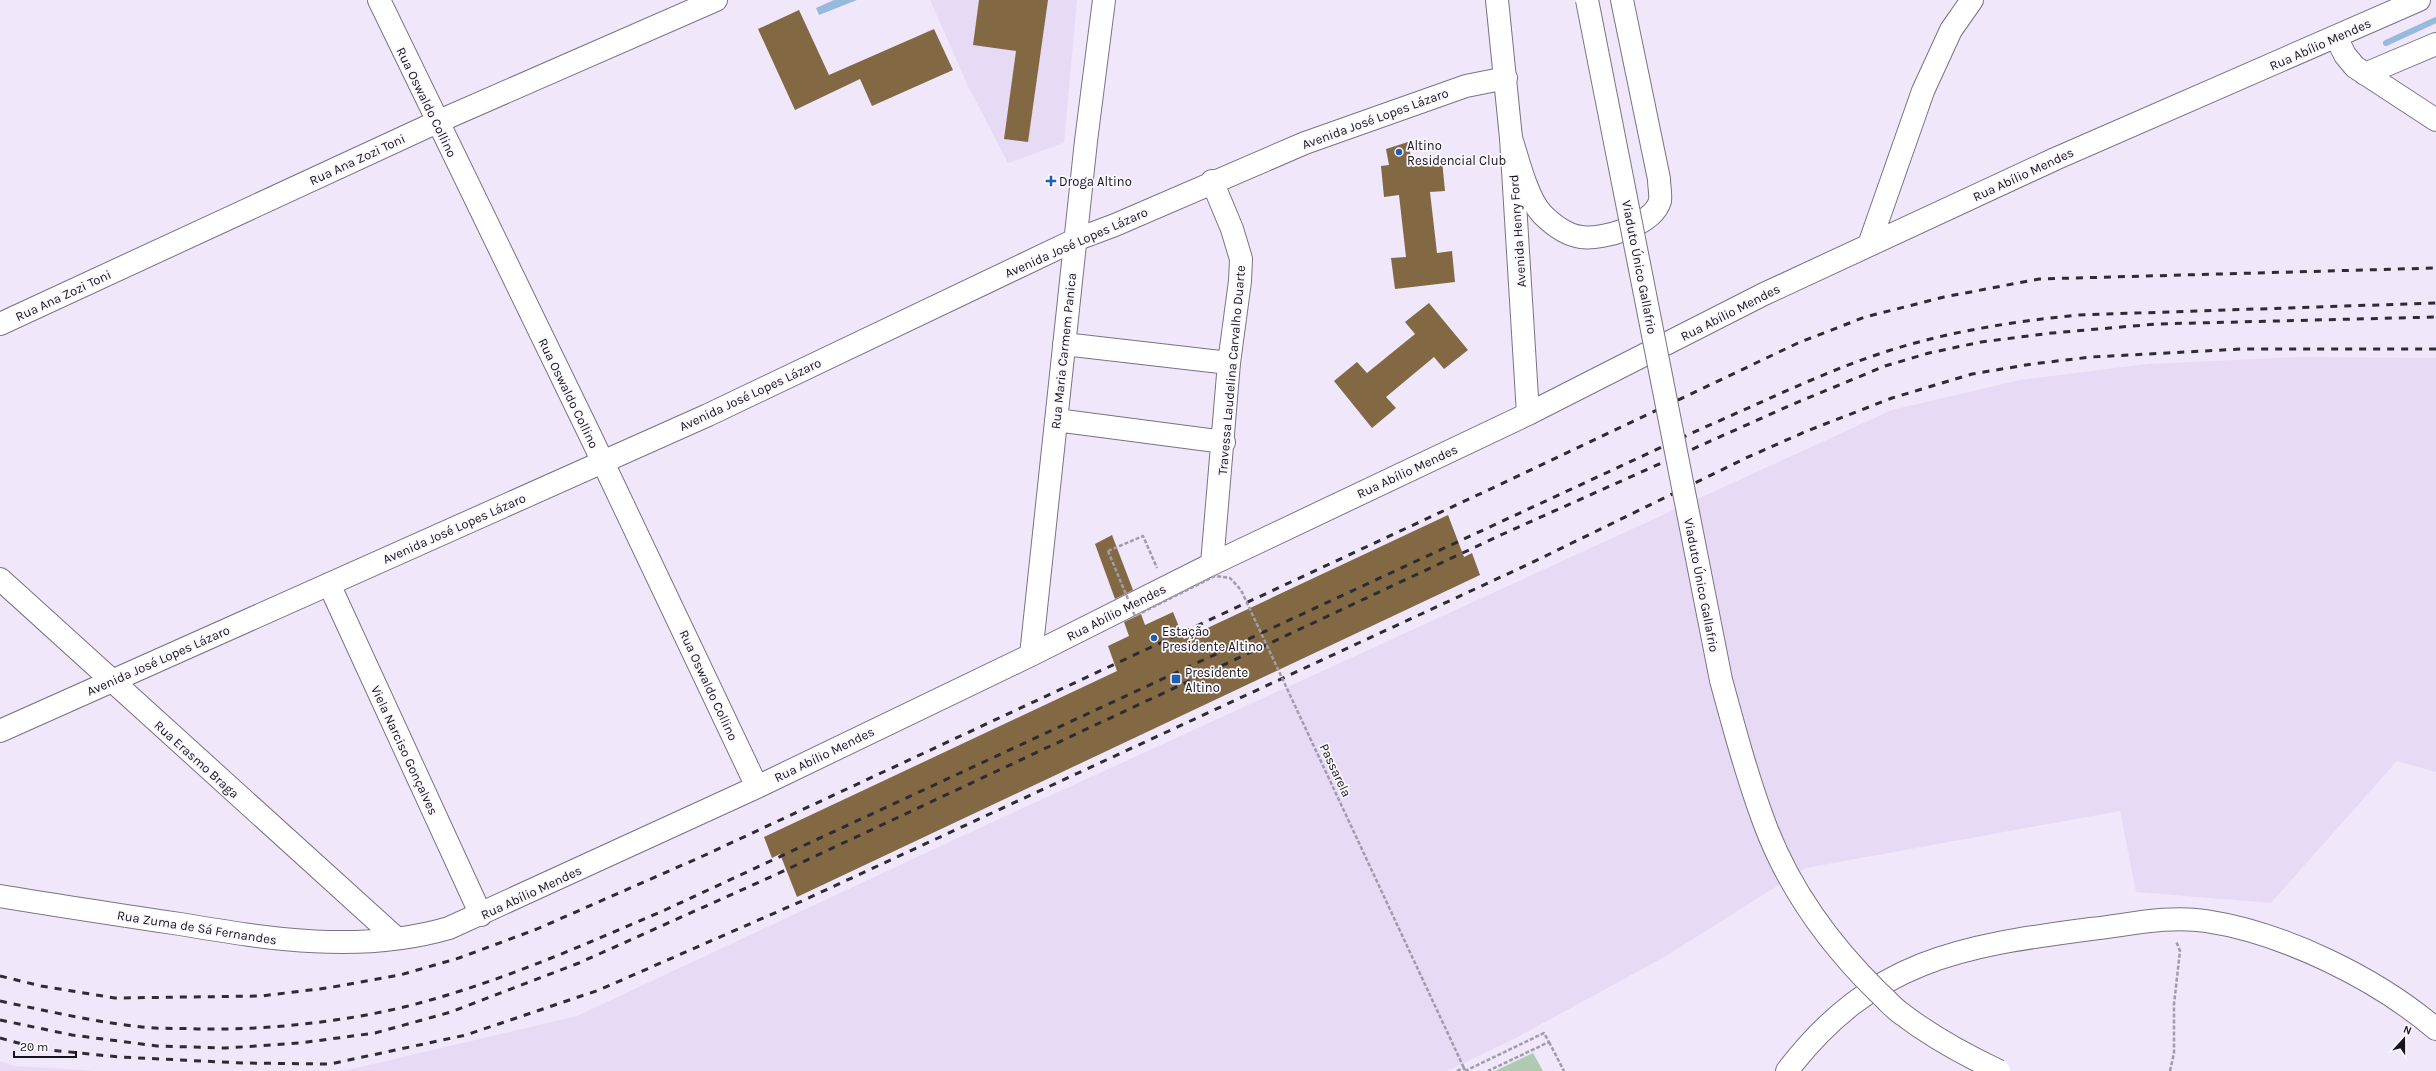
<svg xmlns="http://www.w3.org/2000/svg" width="2436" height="1071" viewBox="0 0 2436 1071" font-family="Karla,sans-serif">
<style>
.built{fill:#e7daf5}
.green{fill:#b0c9b1}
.water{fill:#95badc}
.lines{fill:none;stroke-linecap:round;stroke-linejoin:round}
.stream{stroke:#95badc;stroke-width:6}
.building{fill:#836943}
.minor-casing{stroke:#7a7283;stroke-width:24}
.major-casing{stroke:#7a7283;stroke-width:24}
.path{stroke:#a29baa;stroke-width:2.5;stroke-dasharray:4 2;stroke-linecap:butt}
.minor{stroke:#fff;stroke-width:22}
.major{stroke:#fff;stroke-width:22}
.rail{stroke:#2f2b33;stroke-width:3;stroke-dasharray:7 7;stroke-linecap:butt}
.major-bridge-casing{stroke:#7a7283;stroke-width:24;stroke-linecap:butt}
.path-bridge{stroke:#a29baa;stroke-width:2.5;stroke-dasharray:4 2;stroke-linecap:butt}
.major-bridge{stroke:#fff;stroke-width:22}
.poi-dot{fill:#225eaf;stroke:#fbf7ff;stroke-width:1.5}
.labels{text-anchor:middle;stroke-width:3.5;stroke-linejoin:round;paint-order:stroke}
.street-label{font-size:13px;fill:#17141a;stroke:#fbf7ff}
.poi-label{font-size:13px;fill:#17141a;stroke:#fbf7ff;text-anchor:start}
</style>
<rect width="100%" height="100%" fill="#f0e7fb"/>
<path class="built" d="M930,0H1077L1064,143L1008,163L968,86Z
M2300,357L2436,358V772L2397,761L2271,903L2136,892L2120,811L1806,868L1666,956L1514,1039L1447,1071H344L577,1016L960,837L1892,410L2020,380L2147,364Z
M0,1061L14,1066L97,1071H0Z"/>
<path class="green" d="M1533,1053L1543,1071H1495Z"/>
<path class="water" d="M834,0H857L819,15L816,8Z"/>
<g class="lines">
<path class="stream" d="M2386,43L2436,20"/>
</g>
<path class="building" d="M979,0H1048L1028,142L1004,139L1016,51L973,45Z
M799,10L829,75L934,29L953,70L872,106L860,79L795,110L758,29Z
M1408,142L1412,163L1442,160L1445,191L1430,192L1437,253L1452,251L1455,282L1395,289L1391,258L1406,257L1399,195L1384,197L1381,166L1389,165L1386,149Z
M1429,303L1468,350L1444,369L1434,357L1386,397L1396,408L1372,428L1334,381L1357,362L1367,373L1415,334L1405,322Z
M1448,515L1464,557L1472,553L1480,575L797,897L780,854L772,858L764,837L1117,671L1108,646L1129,636L1124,622L1141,614L1145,625L1173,612L1184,639Z
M1112,535L1133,590L1115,599L1095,544Z"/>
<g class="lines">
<defs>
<path id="minor" d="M379,0L590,435L757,787
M1497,0L1511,138L1528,414
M2336,37L2345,55L2355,67L2436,120
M2365,74L2436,44
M1212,181L1232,229L1241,259L1240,281L1229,363L1212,564
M1869,245L1923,91L1951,30L1972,0
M0,324L437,122L716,0
M1064,344L1229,363
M1056,420L1224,442
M0,579L396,938
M329,584L481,915
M1031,655L1086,141L1104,0
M0,731L708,415L1075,240L1115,225L1305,143L1466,86L1506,78
M0,896C60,906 120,915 180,924C269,939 360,954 449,928L757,787L1031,655L1212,564L1528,414L1764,294L2055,159L2419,0"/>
<path id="major" d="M1511,138C1518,159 1527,198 1542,214C1553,225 1566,235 1581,237C1604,240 1653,225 1660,201C1661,195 1659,186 1659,179L1622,0
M1787,1071C1872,960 1960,946 2091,929C2128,925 2168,915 2206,921C2284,933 2376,978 2436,1029"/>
</defs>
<use href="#minor" class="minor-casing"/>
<use href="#major" class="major-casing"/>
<path class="path" d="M1108,551L1143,536L1157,568
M1549,1042L1564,1071
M1457,1071L1464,1068L1465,1071
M1465,1071L1544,1033L1549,1042L1488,1071
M2170,1071L2174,1053V1004L2180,951L2176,941"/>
<use href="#minor" class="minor"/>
<use href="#major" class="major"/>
<path class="rail" d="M0,976L41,986L115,998L261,996L327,988L400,975L459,958L537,929L703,856L1499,485L1798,343L1865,317L1944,297L2039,279L2436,268
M0,1001C47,1011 95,1022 142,1027C160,1029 179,1028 198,1029C265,1030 334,1023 400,1008C491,986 579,947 665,910L1705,427C1761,403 1815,376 1873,356C1939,333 2008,322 2078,315L2436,303
M0,1020L72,1035L157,1046L226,1048L300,1043L375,1033L451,1012L579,963L775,875L1503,534L1791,405L1885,366L1929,353L1981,342L2052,333L2156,324L2436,317
M0,1038L40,1049L119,1057L243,1063L330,1064L466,1035L599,990L802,901L1529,564L1746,458L1807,431L1892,398L1972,374L2032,364L2091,357L2241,349H2436"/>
<defs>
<path id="major-bridge" d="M1587,0L1721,680C1734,728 1747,776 1764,822C1788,887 1829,944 1878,992C1886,999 1893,1008 1902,1014C1932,1037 1965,1055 1999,1071"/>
</defs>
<use href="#major-bridge" class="major-bridge-casing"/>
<path class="path-bridge" d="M1108,551L1135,616L1215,576L1230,578L1241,590L1464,1068"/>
<use href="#major-bridge" class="major-bridge"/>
</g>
<g class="poi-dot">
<circle cx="1399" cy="152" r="4"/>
<path d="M1049 175h4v4h4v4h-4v4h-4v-4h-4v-4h4z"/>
<circle cx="1154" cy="638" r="4"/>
<rect x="1171" y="674" width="10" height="10" rx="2"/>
</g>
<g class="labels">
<g class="street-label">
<text transform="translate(2320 44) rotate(-24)" y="5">Rua Abílio Mendes</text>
<text transform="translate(427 102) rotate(64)" y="5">Rua Oswaldo Collino</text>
<text transform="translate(1375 118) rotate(-20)" y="5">Avenida José Lopes Lázaro</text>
<text transform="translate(357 159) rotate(-25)" y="5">Rua Ana Zozi Toni</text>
<text transform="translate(2023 174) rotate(-25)" y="5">Rua Abílio Mendes</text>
<text transform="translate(1517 231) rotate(-94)" y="5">Avenida Henry Ford</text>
<text transform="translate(1076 242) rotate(-24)" y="5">Avenida José Lopes Lázaro</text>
<text transform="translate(1640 267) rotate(79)" y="5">Viaduto Único Gallafrio</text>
<text transform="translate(63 295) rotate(-25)" y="5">Rua Ana Zozi Toni</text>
<text transform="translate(1730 312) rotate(-27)" y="5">Rua Abílio Mendes</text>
<text transform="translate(1063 351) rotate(-84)" y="5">Rua Maria Carmem Panica</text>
<text transform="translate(1231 370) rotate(-85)" y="5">Travessa Laudelina Carvalho Duarte</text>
<text transform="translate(569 393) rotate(64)" y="5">Rua Oswaldo Collino</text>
<text transform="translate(750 394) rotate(-25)" y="5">Avenida José Lopes Lázaro</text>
<text transform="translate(1407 471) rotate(-25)" y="5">Rua Abílio Mendes</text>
<text transform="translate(454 528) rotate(-24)" y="5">Avenida José Lopes Lázaro</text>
<text transform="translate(1702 585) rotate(79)" y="5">Viaduto Único Gallafrio</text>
<text transform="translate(1116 612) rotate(-27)" y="5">Rua Abílio Mendes</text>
<text transform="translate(158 660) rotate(-24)" y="5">Avenida José Lopes Lázaro</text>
<text transform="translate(709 685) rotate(65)" y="5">Rua Oswaldo Collino</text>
<text transform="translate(405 750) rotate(65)" y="5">Viela Narciso Gonçalves</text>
<text transform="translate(824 754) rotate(-26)" y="5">Rua Abílio Mendes</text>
<text transform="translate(197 759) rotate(42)" y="5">Rua Erasmo Braga</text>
<text transform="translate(1336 770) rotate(65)" y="5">Passarela</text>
<text transform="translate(531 892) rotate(-25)" y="5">Rua Abílio Mendes</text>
<text transform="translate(197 927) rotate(9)" y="5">Rua Zuma de Sá Fernandes</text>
</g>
<g class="poi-label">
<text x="1407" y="150">Altino<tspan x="1407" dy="15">Residencial Club</tspan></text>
<text x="1059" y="186">Droga Altino</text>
<text x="1162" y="636">Estação<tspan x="1162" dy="15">Presidente Altino</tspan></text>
<text x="1185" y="677">Presidente<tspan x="1185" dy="15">Altino</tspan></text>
</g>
</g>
<g transform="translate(2404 1039) rotate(21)" stroke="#fbf7ff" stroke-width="3" paint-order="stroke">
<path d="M0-3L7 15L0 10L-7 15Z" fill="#17141a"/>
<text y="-6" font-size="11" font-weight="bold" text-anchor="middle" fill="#17141a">N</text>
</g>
<path d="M14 1051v6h62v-6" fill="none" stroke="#17141a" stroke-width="2"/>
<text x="20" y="1051" font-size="12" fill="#17141a" stroke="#fbf7ff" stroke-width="3" paint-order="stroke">20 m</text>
</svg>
